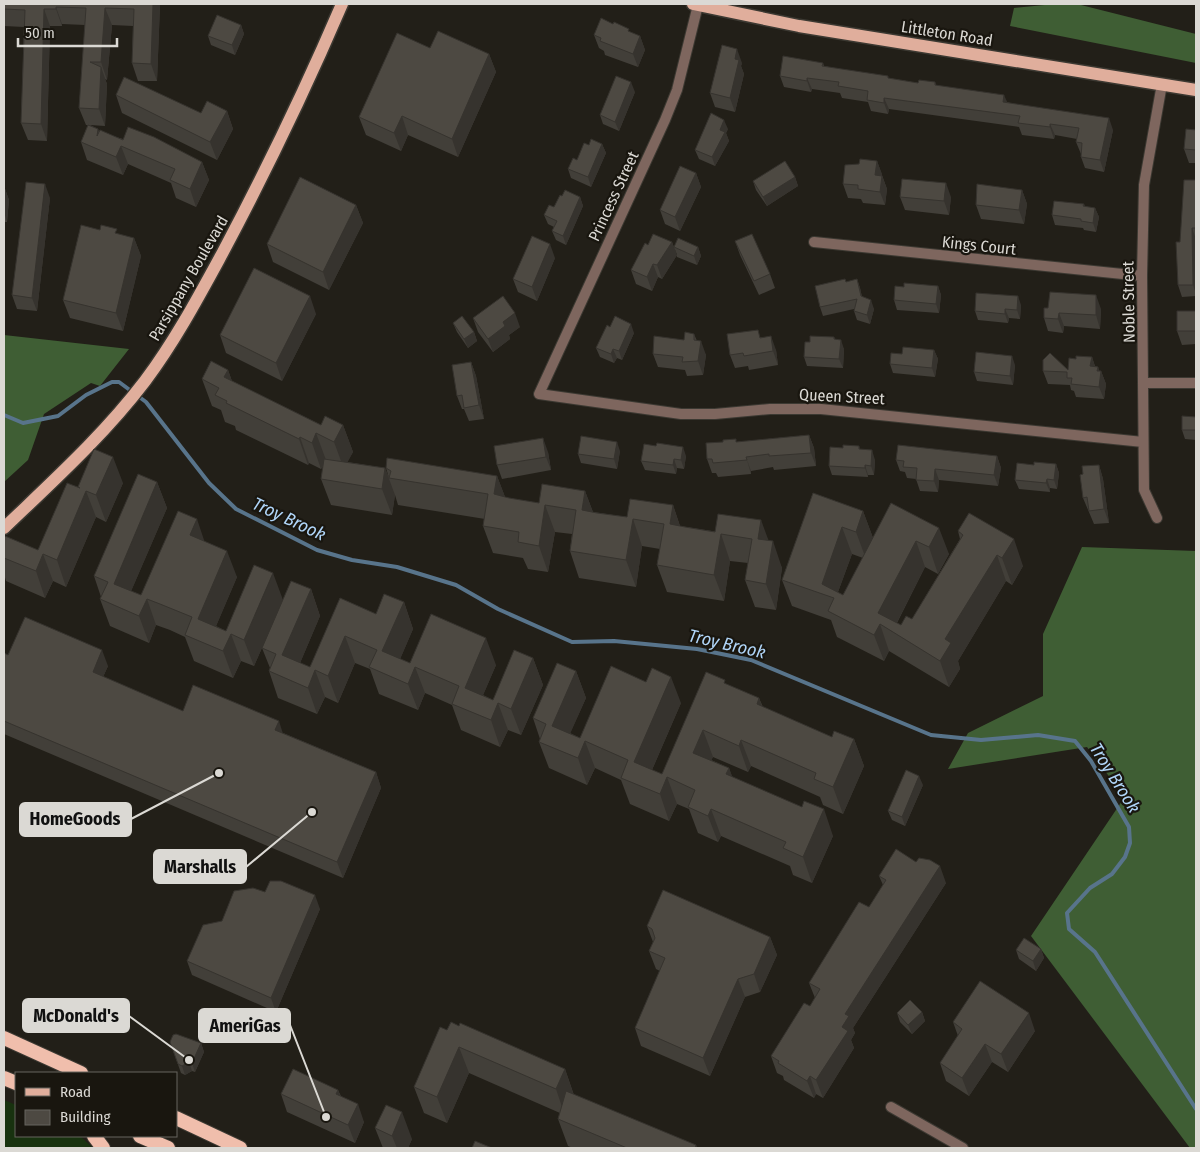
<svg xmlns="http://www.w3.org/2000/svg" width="1200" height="1152" viewBox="0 0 1200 1152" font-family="'Fira Sans Condensed',sans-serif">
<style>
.green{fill:#18320f}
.forest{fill:#3f5e34}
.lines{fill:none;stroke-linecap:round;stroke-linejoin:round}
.stream{stroke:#58748b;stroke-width:4}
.minor-casing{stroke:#3c3932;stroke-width:12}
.primary-casing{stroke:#3c3932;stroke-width:15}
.trunk-casing{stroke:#3c3932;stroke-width:16}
.minor{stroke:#7e665e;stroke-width:10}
.primary{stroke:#e0ae9c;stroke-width:12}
.trunk{stroke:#f0beac;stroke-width:14}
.wall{fill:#423f39;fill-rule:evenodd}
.shaded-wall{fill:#36332e}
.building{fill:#4d4942;stroke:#36332e}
.labels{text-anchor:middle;stroke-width:4.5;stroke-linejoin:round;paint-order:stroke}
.street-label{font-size:16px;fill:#dbd9d4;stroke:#19160f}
.water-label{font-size:18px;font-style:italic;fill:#b0d5f8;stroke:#19160f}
.leader{fill:none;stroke:#dbd9d4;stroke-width:2}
.callout-dot{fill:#dbd9d4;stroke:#19160f;stroke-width:2}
.callout{fill:#dbd9d4;stroke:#dbd9d4;stroke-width:2}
.callout-label{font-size:18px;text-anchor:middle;font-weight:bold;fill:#111}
</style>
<rect width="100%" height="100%" fill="#221f18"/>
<path class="green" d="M4,1100L16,1105V1136H80L93,1148H4Z"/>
<path class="forest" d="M1055,4H1077L1196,34V63L1010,26L1014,8Z
M4,335L129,349L100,386L91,383L44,414L28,460L4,482Z
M1082,547L1196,551V1148H1190L1031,936L1122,801L1114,783L1087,747L948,769L968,733L1043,696V634Z"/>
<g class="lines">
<path class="stream" d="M4,415L23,423L58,416L86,395L112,382H119L146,402L209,483L236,509L317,550L352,560L397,567L456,585L498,609L572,642L614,641L697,649L751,660L931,735L981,740L1038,735L1075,741L1091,761L1129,827L1130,843L1125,857L1112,874L1090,888L1067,913L1069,929L1095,952L1196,1109"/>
<defs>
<path id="minor" d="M698,5L677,90L665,120L539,394L681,414H715L770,409H821L1143,442
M814,242L1142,276
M1144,383H1196
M1157,518L1144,490L1142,276L1144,185L1162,84
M891,1107L963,1148"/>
<path id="primary" d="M693,4L799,26L1196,90
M4,528C53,481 104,435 145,381C175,341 199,296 223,252C266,171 306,88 342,4"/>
<path id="trunk" d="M4,1038L81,1073
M4,1078L16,1083
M176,1118L240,1148
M94,1136L103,1148
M140,1136L168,1148"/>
</defs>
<use href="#minor" class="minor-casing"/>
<use href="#primary" class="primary-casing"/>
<use href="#trunk" class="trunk-casing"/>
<use href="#minor" class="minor"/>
<use href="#primary" class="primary"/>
<use href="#trunk" class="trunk"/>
</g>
<path class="wall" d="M4,4H159L160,5L157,81H138L132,63L133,26L112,25L107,80L105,79L107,84L105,126L90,125L98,129L99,132L202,162L209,180L196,207L176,198L171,183L128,164L123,175L87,160L81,142L88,125H86L79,108L85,25L62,24V26H50L47,141L28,140L21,123L24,27L4,26Z
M241,25L244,34L235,55L211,45L208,36Z
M630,32L640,36L645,50L638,67L605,55L604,51L599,48L594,35Z
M430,48L489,54L496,72L458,157L408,135L401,151L366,135L359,117Z
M742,63L741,66L744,74L735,112L715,107L710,93Z
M823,63L824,66L889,78L918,83L935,82L936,85L1007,102L1113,130L1104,172L1085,168L1081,157V154L1076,142L1077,139L1055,135L1054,139L1022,135L1019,127L889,109L888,114L871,111L868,102L842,98L840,93L812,89L811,92L784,87L780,76Z
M635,92L619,131L603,124L600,115Z
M116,95L201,113L227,111L233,129L217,160L122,113Z
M728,129L726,133L729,141L715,166L699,159L695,150Z
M1196,130V163H1189L1184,149Z
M602,144L606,153L591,187L571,178L568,169L577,160L589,145Z
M877,161L887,189L885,205L863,203L861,199L848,198L843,184L859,164Z
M696,173L701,187L680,231L665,224L660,210Z
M795,177L798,186L767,206L756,190L753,181Z
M1196,180V296L1182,297L1178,285L1180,242Z
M4,186L9,200L7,222H4Z
M1022,190L1027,204L1024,224L981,219L976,205Z
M562,196L580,197L583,206L566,245L556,240L552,231L554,227L548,224L544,215L554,207Z
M900,197H951L949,215L905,210Z
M50,198L37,311L17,309L12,295Z
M1084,204L1085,207L1095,208L1099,217L1096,232L1084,230L1083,228L1055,225L1052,215Z
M356,205L363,223L329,290L273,262L267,244Z
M134,238L141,256L123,331L70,318L63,300Z
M735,241L770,274L775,288L759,295L740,255Z
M672,242L677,255L662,279L658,277L652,291L636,284L631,270L648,245Z
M674,247H698L701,256L697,265L677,257Z
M555,258L537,301L518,292L513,279Z
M857,279L860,288L862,297L874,309L870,324L857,320L854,311V309L823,316L820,307L846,282Z
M938,286L941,295L939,313L897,310L894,300L904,287Z
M1021,305L1020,319L1009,318L1008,323L978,320L975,311Z
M1044,308L1101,309L1100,329L1064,326L1063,333L1048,331L1044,318Z
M1196,311V344L1182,345L1177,331Z
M316,314L282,381L226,353L220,335Z
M473,318L520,327L509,335L510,339L493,352L478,332Z
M453,323L474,332L477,341L468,348L457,332Z
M610,327L634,333L622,360L617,358L614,363L600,357L596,348Z
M694,334L697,341L706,355L703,375L687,376L685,370L658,367L653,354L684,340Z
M761,337L776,350L778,365L749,370L748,366L735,368L730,355Z
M834,337L835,339L844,349L843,368L807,366L804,357L810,342Z
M934,350L938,359L935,377L893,373L890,364L902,354Z
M1092,357L1095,366L1098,367L1099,371H1101L1106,384L1104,399L1076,397L1074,391L1071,390L1070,385L1048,384L1043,371L1068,370L1076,359Z
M471,362L476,376L484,419L469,421L464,409H462L457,396Z
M1015,365L1013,385L977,381L974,372Z
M228,370L232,381L321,425H343L353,452L347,462L385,468L389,478L386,468L497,476L505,497L509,498L539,503L585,491L593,512L627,517L673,505L680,526L768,540L782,568L776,610L755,607L745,580L748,563L730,561L724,601L667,592L657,565L660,549L642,546L636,587L579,578L570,551L572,534L555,532L548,572L528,569L523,558L493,553L483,526L485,519L398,505L395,495L392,515L331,505L321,479L323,466L321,469L309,463L308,465L236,430L235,426L225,422L221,410L212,406L202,379Z
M1196,417V440L1185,439L1182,430Z
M809,435L814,448L816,466L774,470L773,467L751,471V474L718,477L716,473H712L707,459L737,442Z
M656,446L686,456L684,469L677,468L676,474L645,470L641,461Z
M859,446L860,450L875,460L874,475H868V477L832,475L829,466L843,448Z
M620,451L617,469L581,463L578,454Z
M548,452L551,470L502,479L497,465Z
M997,456L1001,468L998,486L939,480L938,492L920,491L916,479L907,478L905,472L900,471L896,460Z
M1056,464L1059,473L1057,489L1050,488V492L1019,489L1015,480L1034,465Z
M1099,465L1103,479L1109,523L1094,524L1083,498Z
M157,482L167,508L131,591L141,595L204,541L237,577L216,626L226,631L283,600L254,666L241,661L233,678L194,661L185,637L170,630L156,625L149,643L110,626L100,599L101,597L94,576Z
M123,483L106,522L96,517L66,587L53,581L45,598L6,581L4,574V539L38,550L78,487Z
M813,493L863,511L873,538L891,503L949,554L938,574L925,567L897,623L901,625L912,619L960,539L958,531L1023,566L1012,585L1006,581L958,661L960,669L949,687L889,651L884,661L837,637L831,620L792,606L782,580ZM852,554L863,558L843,595L838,592Z
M311,589L320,616L300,663L310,667L340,598L376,614L404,602L413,629L400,659L410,663L496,665L483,695L493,700L533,658L543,685L521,735L508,730L500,747L461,730L452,705L425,693L418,710L379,694L370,669L355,663L338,703L325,697L317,714L278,698L269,671L270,668L262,648Z
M4,653L8,655L108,666L103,677L183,711L283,733L376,772L381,788L343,878L4,734Z
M576,671L586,698L570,733L580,738L681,703L652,770L662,774L726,684L759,698L763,707L832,737L854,739L864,766L843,814L823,805L820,797L751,766L748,772L713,757L711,760L729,768L732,777L833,836L812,883L793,875L790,866L721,836L718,842L698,833L689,809L677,804L669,821L630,804L621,780L595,768L587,785L549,768L539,742L540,739L533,718Z
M923,785L905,826L892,820L888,811Z
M879,876L946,883L853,1028L855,1033L851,1040L854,1048L823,1098L816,1094L814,1098L784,1080L783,1076L777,1073L771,1056L810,1006L815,998L809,983L869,907L883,885Z
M265,892L320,909L276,1012L192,975L187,961L222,921Z
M647,926L770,937L777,955L760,992L745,997L710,1076L641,1046L635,1028L660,971L656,969L649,951L653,942Z
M1041,949L1044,958L1036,971L1019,959L1016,950Z
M922,1012L925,1021L912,1034L900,1022L897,1013Z
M953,1022L1035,1031L1008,1072L992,1062L969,1096L946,1081L940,1063L958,1036Z
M447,1030L565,1069L574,1095L696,1145L697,1148H573L568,1146L558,1119L560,1113L469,1073L447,1123L424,1113L414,1087Z
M170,1042L201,1043L204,1052L195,1072L192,1071L185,1075L181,1073Z
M338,1090L341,1096L364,1122L355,1143L287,1112L281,1094Z
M375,1128L412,1139L408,1148H383Z"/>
<path class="shaded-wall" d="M153,4H159L160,5L157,81L151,64Z
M56,7L62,24V26L56,9Z
M105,8L112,25L107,80L101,62Z
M44,9L50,26L47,141L41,124Z
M241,25L244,34L235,55L232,45Z
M640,36L645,50L638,67L633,54Z
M737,49L742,63L741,66L744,74L735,112L730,98L735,59Z
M489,54L496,72L458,157L452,139Z
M101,67L107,84L105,126L99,109Z
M807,78L812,89L811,92L807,81Z
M631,82L635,92L619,131L615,122Z
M1004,95L1009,106L1003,102Z
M884,98L889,109L888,114L884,103Z
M227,111L233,129L217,160L210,142Z
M402,116L408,135L401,151L394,133Z
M1109,118L1113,130L1104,172L1100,160Z
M724,120L728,129L726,133L729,141L715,166L712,157L720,130Z
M1050,124L1055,135L1054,139L1050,127Z
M602,144L606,153L591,187L588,177Z
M121,146L128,164L123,175L116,157Z
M877,161L882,174L880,189L875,175Z
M202,162L209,180L196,207L190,189Z
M696,173L701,187L680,231L675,217Z
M882,176L887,189L885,205L880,192Z
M795,177L798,186L767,206L763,197Z
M946,183L951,197L949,215L944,201Z
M45,184L50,198L37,311L32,298Z
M4,186L9,200L7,222L4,212Z
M1022,190L1027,204L1024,224L1019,210Z
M580,197L583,206L566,245L563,236Z
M356,205L363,223L329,290L323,272Z
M1095,208L1099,217L1096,232L1093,223Z
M1192,228L1196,239V294L1193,285Z
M134,238L141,256L123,331L116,313Z
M672,242L677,255L662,279L657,265Z
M550,244L555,258L537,301L532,287Z
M698,247L701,256L697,265L694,256Z
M653,264L658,277L652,291L647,277Z
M857,279L860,288L864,306L861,296Z
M938,286L941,295L939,313L936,304Z
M1096,295L1101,309L1100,329L1096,315Z
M310,296L316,314L282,381L276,363Z
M1018,296L1021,305L1020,319L1017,310Z
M871,300L874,309L870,324L867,315Z
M1005,309L1009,318L1008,323L1005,314Z
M515,313L520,327L509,335L510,339L493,352L488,339L503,322Z
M1059,313L1064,326L1063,333L1058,319Z
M631,324L634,333L622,360L619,351Z
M474,332L477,341L468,348L464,339Z
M771,336L776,350L778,365L773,351Z
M841,340L844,349L843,368L839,359Z
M701,341L706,355L703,375L698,361Z
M613,349L617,358L614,363L611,354Z
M934,350L938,359L935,377L932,368Z
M1012,356L1015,365L1013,385L1010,376Z
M1092,357L1096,370L1090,366Z
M471,362L476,376L484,419L479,405Z
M1098,367L1101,375V371L1106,384L1104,399L1099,387L1097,371Z
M228,370L237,396L224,377Z
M343,425L353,452L344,469L334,442Z
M316,433L326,460L321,469L312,443Z
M809,435L814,448L816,466L811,453Z
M300,437L309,463L308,465L299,439Z
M543,438L548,452L551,470L546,457Z
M617,442L620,451L617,469L614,459Z
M683,447L686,456L684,469L681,460Z
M872,450L875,460L874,475L871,466Z
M997,456L1001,468L998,486L994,475Z
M113,457L123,483L106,522L96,495Z
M746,457L751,471V474L747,460Z
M674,459L677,468L676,474L673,465Z
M1056,464L1059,473L1057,489L1054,480Z
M865,465L868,475V477L865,468Z
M1099,465L1103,479L1109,523L1104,509Z
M385,468L395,495L392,515L382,489Z
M935,469L939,480L938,492L934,481Z
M497,476L507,502L494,494Z
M1047,479L1050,488V492L1046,483Z
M157,482L167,508L123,610L114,584Z
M86,491L96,517L66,587L57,560Z
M585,491L595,518L582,510Z
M545,505L555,532L548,572L539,546Z
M673,505L682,532L670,524Z
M863,511L873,538L866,559L856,532Z
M197,519L206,546L190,535Z
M633,519L642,546L636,587L626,560Z
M761,520L771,547L758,539Z
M842,527L852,554L835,600L834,598L822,584Z
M939,528L949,554L938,574L929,547Z
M721,534L730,561L724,601L714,575Z
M1014,539L1023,566L1012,585L1002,558Z
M773,541L782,568L776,610L766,584Z
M916,541L925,567L892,632L878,613Z
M227,551L237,577L208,645L198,619Z
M43,554L53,581L45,598L36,571Z
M997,555L1006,581L958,661L960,669L949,687L940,661L945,639Z
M273,573L283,600L254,666L244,640Z
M311,589L320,616L292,682L282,655Z
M147,599L156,625L149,643L139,616Z
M404,602L413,629L392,678L382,651Z
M880,624L889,651L884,661L874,635Z
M231,634L241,661L233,678L223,651Z
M345,636L355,663L338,703L328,676Z
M486,638L496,665L475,714L465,688Z
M102,650L108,666L98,688L93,672Z
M533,658L543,685L521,735L511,709Z
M415,667L425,693L418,710L408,684Z
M315,670L325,697L317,714L308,688Z
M576,671L586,698L562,752L552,726Z
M671,677L681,703L644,788L634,762Z
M759,698L769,725L757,704Z
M498,703L508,730L500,747L491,720Z
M279,721L284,737L275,730Z
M703,730L713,757L703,779L693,753Z
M854,739L864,766L843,814L833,787Z
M741,740L751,766L748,772L739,746Z
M585,741L595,768L587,785L578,758Z
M729,768L739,794L726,774Z
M376,772L381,788L343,878L337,862Z
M919,776L923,785L905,826L902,817Z
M667,777L677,804L669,821L660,794Z
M711,809L721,836L718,842L708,816Z
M824,809L833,836L812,883L803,857Z
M940,866L946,883L853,1028L855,1033L851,1040L854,1048L823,1098L816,1080L845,1014Z
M315,895L320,909L276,1012L271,998Z
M770,937L777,955L760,992L754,974Z
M1041,949L1044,958L1036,971L1033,961Z
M738,979L745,997L710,1076L703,1058Z
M922,1012L925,1021L912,1034L908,1025Z
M1029,1013L1035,1031L1008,1072L1001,1054Z
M201,1043L204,1052L195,1072L192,1063Z
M985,1044L992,1062L969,1096L962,1078Z
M459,1047L469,1073L447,1123L437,1097Z
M189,1062L192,1071L185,1075L182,1066Z
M565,1069L574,1096L565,1116L556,1089Z
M810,1076L816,1094L814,1098L807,1081Z
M338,1090L345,1108L336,1094Z
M358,1104L364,1122L355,1143L348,1125Z
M402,1112L412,1139L408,1148H397L392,1136Z"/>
<path class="building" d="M4,4H153L151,64L132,63L134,9L105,8L101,62H90L101,67L99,109L79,108L86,8L56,7V9H44L41,124L21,123L25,10L4,9Z
M217,15L241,25L232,45L208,36Z
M601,18L613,24L614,22L629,29L628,31L640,36L633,54L600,41L601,38L594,35Z
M438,31L489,54L452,139L402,116L394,133L359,117L397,33L430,48Z
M722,45L737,49L735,59L739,60L730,98L710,93Z
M783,56L823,63L822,66L888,76V78L918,83L919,80L935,82V85L1004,95L1003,102L1109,118L1100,160L1081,157L1082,143L1076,142L1079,128L1050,124V127L1018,123L1020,116L884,98V103L867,100L868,91L838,86L839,82L807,78V81L780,76Z
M616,76L631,82L615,122L600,115Z
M124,77L201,113L207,101L227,111L210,142L116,95Z
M711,113L724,120L720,130L725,132L712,157L695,150Z
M88,125L98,129L97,136L100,130L123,140L128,127L154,137L202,162L190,189L170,180L175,169L121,146L116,157L81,142Z
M1186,129L1196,130V150L1184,149Z
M591,139L602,144L588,177L568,169L573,158L577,160L584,143L589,145Z
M860,159L877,161L875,175L882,176L880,192L858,189V185L843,184L845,165L859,164Z
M785,161L795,177L763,197L753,181Z
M680,166L696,173L675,217L660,210Z
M300,177L356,205L323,272L267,244Z
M902,179L946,183L944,201L900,197Z
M1184,180H1196V228H1192L1193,285H1178L1176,242H1180Z
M26,182L45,184L32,298L12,295Z
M977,184L1022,190L1019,210L976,205Z
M565,190L580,197L563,236L552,231L557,221L544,215L549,205L554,207L560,195L562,196Z
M1054,201L1084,204L1083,206L1095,208L1093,223L1081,221V219L1052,215Z
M81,225L100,230L101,225L117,229L115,233L134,238L116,313L63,300Z
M653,234L672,242L657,265L653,264L647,277L631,270L645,243L648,245Z
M752,234L770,274L754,281L735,241Z
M532,236L550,244L532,287L513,279Z
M678,238L698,247L694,256L674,247Z
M254,268L310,296L276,363L220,335Z
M845,279L846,282L857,279L861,296L871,300L867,315L854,311L857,299L820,307L815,286Z
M904,283L938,286L936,304L894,300L895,286L904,287Z
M1050,292L1096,295V315L1059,313L1058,319L1044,318V308H1048Z
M976,293L1018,296L1017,310L1005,309V314L975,311Z
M503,296L515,313L503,322L505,326L488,339L473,318Z
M1177,311H1196V331H1177Z
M462,316L474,332L464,339L453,323Z
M615,316L631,324L619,351L613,349L611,354L596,348L607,325L610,327Z
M758,330L760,338L771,336L773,351L744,356L743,353L730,355L727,334Z
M685,332L694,334V340L701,341L698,361L682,362L683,357L653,354L654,336L684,340Z
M810,336L834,337V339L841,340L839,359L804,357L805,342H810Z
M903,347L934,350L932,368L890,364L891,353L902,354Z
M976,352L1012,356L1010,376L974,372Z
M1050,353L1068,370L1069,358L1076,359V356L1092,357L1090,366L1098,367L1097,371H1101L1099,387L1071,384L1072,378H1067V372L1043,371V360Z
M211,361L228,370L224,377L321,425L325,416L343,425L334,442L316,433L312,443L300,437L299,439L226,403L227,401L215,395L219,388L202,379Z
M471,362L479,405L464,408L462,395L457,396L452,365Z
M1182,416L1196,417V430H1182Z
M809,435L811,453L769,456V454L746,457L747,460L713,463L712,459H707L706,443L723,442V440L736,439V442Z
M581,436L617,442L614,459L578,454Z
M543,438L546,457L497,465L494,446Z
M657,443L683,447L681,460L674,459L673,465L641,461L644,444L656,446Z
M843,445L859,446V449L872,450L871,466L865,465V468L829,466L830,447L843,448Z
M898,445L997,456L994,475L935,469L934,481L916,480L917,468L903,467L904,461L896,460Z
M94,449L113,457L96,495L86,491L57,560L43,554L36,571L4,558V539L5,536L38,550L67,483L80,488L78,487Z
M387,458L497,476L494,494L509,498L539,503L542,484L585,491L582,510L597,513L627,517L630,499L673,505L670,524L685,527L715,532L718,514L761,520L758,539L773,541L766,584L745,580L752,539L721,534L714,575L657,565L664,524L633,519L626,560L570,551L576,510L545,505L539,546L518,542L519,532L483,526L488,494L389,478L391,471L386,468Z
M324,459L385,468L382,489L321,479Z
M1034,462L1056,464L1054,480L1047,479L1046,483L1015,480L1017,463L1034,465Z
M1099,465L1104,509L1089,511L1087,497L1083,498L1080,475L1083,474L1082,466Z
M138,474L157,482L114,584L141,595L178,511L197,519L190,535L227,551L198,619L226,631L254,565L273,573L244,640L231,634L223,651L185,635L192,617L160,604L147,599L139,616L100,599L108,582L94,576Z
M813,493L863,511L856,532L842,527L822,584L843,595L891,503L939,528L929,547L916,541L878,613L901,625L906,616L912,619L963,535L958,531L969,513L1014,539L1002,558L997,555L945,639L951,643L940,661L880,624L874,635L828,611L834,598L782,580Z
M291,581L311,589L282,655L310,667L340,598L376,614L384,594L404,602L382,651L410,663L431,614L486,638L465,688L493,700L514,650L533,658L511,709L498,703L491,720L452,704L459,686L415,667L408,684L369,667L377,650L345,636L328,676L315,670L308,688L269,671L276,654L262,648Z
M25,617L102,650L93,672L183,711L193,685L279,721L275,730L376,772L337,862L4,721V653L8,655Z
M557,663L576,671L552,726L580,738L611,666L646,682L652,668L671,677L634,762L662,774L706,672L725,680L724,683L759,698L757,704L832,737L834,731L854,739L833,787L814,779L816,773L741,740L739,746L703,730L693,753L729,768L726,774L802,807L804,801L824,809L803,857L783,848L786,842L711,809L708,816L688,807L695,790L667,777L660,794L621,778L628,760L585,741L578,758L539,742L546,724L533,718Z
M906,770L919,776L902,817L888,811Z
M896,849L916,862L919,858L930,860L940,866L845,1014L849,1016L842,1027L848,1031L816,1080L810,1076L807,1081L778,1063L779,1061L771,1056L804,1003L810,1006L820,989L809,983L859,902L869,907L886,880L879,876Z
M270,881H281L315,895L271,998L187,961L203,925L222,921L234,891L253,888L265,892Z
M663,890L770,937L754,974L738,979L703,1058L635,1028L665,958L649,951L655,938L652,929L647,926Z
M1024,938L1041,949L1033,961L1016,950Z
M980,981L1029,1013L1001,1054L985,1044L962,1078L940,1063L962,1029L953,1022Z
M910,1000L922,1012L908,1025L897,1013Z
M451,1022L459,1026L460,1023L565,1069L556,1089L459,1047L437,1097L414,1087L440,1027L447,1030Z
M176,1034L201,1043L192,1063L189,1062L182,1066L178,1064L170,1042L173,1035Z
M293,1069L338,1090L336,1094L358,1104L348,1125L281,1094Z
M566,1091L696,1145L695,1148H627L558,1119Z
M386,1105L402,1112L392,1136L375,1128Z
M475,1141L492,1148H472Z"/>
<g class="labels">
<g class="street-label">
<text transform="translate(947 33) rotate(9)" y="6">Littleton Road</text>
<text transform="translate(613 196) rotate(-65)" y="6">Princess Street</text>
<text transform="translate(979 245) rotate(6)" y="6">Kings Court</text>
<text transform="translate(188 278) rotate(-60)" y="6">Parsippany Boulevard</text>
<text transform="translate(1128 302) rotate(-91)" y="6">Noble Street</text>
<text transform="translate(842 396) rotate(3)" y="6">Queen Street</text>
</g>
<g class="water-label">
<text transform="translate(289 519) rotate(25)" y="6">Troy Brook</text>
<text transform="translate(727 644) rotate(13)" y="6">Troy Brook</text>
<text transform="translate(1115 778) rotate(58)" y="6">Troy Brook</text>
</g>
</g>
<path class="leader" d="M219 773L131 819M312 812L246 867M189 1060L129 1016M326 1117L290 1025"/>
<g class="callout-dot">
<circle cx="219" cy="773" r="5"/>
<circle cx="312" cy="812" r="5"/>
<circle cx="189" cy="1060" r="5"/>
<circle cx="326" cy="1117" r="5"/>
</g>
<g class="callout">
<rect x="20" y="803" width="111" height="33" rx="5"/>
<rect x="154" y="850" width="92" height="33" rx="5"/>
<rect x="23" y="999" width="106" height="33" rx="5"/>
<rect x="199" y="1009" width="91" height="33" rx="5"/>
</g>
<g class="callout-label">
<text x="75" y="825">HomeGoods</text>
<text x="200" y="873">Marshalls</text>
<text x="76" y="1022">McDonald's</text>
<text x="245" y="1032">AmeriGas</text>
</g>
<rect width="1200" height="1152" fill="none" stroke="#dbd9d4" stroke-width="10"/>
<rect x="15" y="1072" width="162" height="65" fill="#19160f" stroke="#67645e"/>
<rect x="25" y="1088" width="25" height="8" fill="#e0ae9c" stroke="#67645e"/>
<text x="60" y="1097" font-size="15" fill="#dbd9d4">Road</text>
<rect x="25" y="1110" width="25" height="15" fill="#4d4942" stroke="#67645e"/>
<text x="60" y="1122" font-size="15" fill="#dbd9d4">Building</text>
<path d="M18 38v8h99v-8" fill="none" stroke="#dbd9d4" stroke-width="2.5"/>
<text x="25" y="38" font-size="15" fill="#dbd9d4" stroke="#19160f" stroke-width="4" paint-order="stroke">50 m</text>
</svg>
